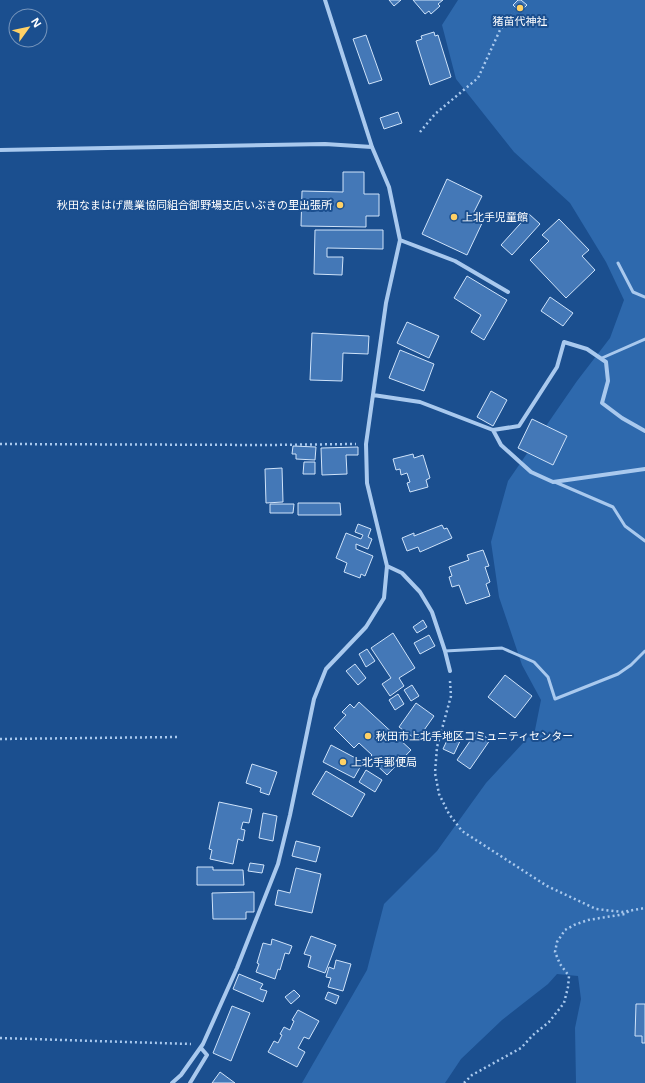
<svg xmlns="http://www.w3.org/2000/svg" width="645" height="1083" viewBox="0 0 645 1083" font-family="'Open Sans','Noto Sans JP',sans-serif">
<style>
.green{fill:#2e69ad}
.building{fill:#4478b7;stroke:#cfe3fa}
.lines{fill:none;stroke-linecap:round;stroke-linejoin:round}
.path{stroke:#a9c9ee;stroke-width:2.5;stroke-dasharray:2 3;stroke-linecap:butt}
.lane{stroke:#a9c9ee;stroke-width:3}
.street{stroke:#a9c9ee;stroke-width:4}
.poi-dot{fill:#ffd166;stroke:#1b4f8f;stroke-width:1.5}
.labels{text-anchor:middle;stroke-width:4;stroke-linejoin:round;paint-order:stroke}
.poi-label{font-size:11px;fill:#fff;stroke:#1b4f8f;text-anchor:start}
</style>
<rect width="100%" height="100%" fill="#1b4f8f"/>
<path class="green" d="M458,0H645V1083H576L575,1028L581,999L578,976L557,974L548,984L502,1020L461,1059L445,1083H302L367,970L384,904L437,851L486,783L535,730L541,700L522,665L499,597L491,542L508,481L577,381L610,338L624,300L606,262L570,203L514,152L456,79L442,25Z"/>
<path class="building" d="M389,0H401L394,6Z
M413,0H443L438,4L440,6L431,14L429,11L425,14Z
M518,0H521L527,5L520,12L513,5Z
M434,32L435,36L438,35L451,77L430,85L416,41L422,39L421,36Z
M366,35L382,80L369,84L353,39Z
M398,112L402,123L384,129L380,118Z
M343,172H364V194H379V216H366V227L301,226L302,191L343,192Z
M447,179L482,196L473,214L484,219L467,255L422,234Z
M529,214L540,224L512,255L501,245Z
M559,219L589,250L582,256L595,270L566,298L530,260L549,241L542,235Z
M315,230H383V249L327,248V257H343L342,275L314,274Z
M467,276L507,300L484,340L471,332L481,315L454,298Z
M550,297L573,313L563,326L541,311Z
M407,322L439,336L429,358L397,343Z
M312,333L369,336L368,354L343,353L342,381L310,380Z
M400,350L434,364L424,391L389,378Z
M491,391L507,400L493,426L477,417Z
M532,419L567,436L553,465L518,448Z
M293,446L316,447L315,460L296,459V454H292Z
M358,447V455H346L347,474L322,475L321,448Z
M413,454L414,458L423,455L430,478L426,480L428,487L410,492L407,483L410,482L407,473L401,475L400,469L396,470L393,459Z
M304,462H315V474H303Z
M282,468L283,502L266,503L265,469Z
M298,503H340L341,515H298Z
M270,504H294L293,513H270Z
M358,524L371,529L368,537L372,539L368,549L356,544V549L373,556L365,576L361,574L360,578L344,572L347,563L336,558L346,533L361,539L363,535L355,532Z
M442,525L444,529L447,528L452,538L420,552L418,547L407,551L402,538L414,533V536Z
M483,550L489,566L485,567L490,582L486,584L490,596L466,604L459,585L452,587L449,577L452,576L449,567L469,560L467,555Z
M423,620L427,627L417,633L413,627Z
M393,633L415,668L399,678L404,686L390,696L382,684L391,678L371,648Z
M429,635L435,646L420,654L414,643Z
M367,649L375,661L366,667L359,654Z
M355,664L366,678L358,685L346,671Z
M505,675L532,696L515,718L488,697Z
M412,685L419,696L411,701L404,690Z
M398,694L404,704L395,710L389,700Z
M359,702L411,750L387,775L369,758L372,755L359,743L354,748L334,728L346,715L342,712L350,704L354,708Z
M416,703L434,716L417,740L399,727Z
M477,731L490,740L470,769L457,760Z
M450,734L461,739L454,754L443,749Z
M331,745L363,762L354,778L323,762Z
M252,764L277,772L269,795L260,792L261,788L246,783Z
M366,770L382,780L375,792L359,782Z
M326,771L365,794L352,817L312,794Z
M219,802L252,809L249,823L243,822L241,829L245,830L243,841L238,839L233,864L210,859L212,850L209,849Z
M263,813L277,816L273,841L259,838Z
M296,841L320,847L316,862L292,856Z
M250,863L264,865L262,873L248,871Z
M197,867H213V870H243L244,885H197Z
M296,868L321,874L312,913L275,905L278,890L290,893Z
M254,892V912H246V919H213L212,893Z
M311,936L336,945L325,973L308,967L311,956L304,954Z
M272,939L292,946L289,954L285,953L280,970L278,969L275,979L256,972L259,964L257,963L263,943L271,945Z
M336,960L351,964L343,991L328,987L331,978L326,977L329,967L334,969Z
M239,974L263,984L260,989L267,991L263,1002L233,989Z
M294,990L300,996L291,1004L285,997Z
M328,992L339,996L336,1004L325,999Z
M636,1004H645V1043H642V1036H635Z
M232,1006L250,1013L231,1061L213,1053Z
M298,1010L319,1021L309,1039L304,1037L298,1048L305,1052L297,1067L268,1052L274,1041L278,1043L282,1035L280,1034L284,1027L290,1030L294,1021L292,1020Z
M220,1072L235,1083H212Z"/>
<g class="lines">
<path class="path" d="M420,132L435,114L478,78L500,30L514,12
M0,444L266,445L356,444
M450,681L451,696L437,747L435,773L439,794L449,814L462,831L547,886L596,909L622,912L645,908
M0,739L180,737
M0,1038L191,1044
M464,1083L472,1075L521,1048L533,1035L549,1022L564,1003L568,987L569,976L560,964L555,952L557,942L565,930L574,925L588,920L625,914L629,911"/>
<path class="lane" d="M618,263L633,292L645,297
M602,358L645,339
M555,482L613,507L625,526L645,541
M445,651L502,648L534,662L548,677L555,699L618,674L631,665L645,651"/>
<path class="street" d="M0,150L325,144L372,147
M400,240L455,261L508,292
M373,395L420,402L493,430L519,426L557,367L564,342L587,349L606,362L608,381L602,403L622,418L645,431
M493,430L501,445L531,472L553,482L645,469
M387,566L402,573L420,592L432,612L445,651L450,671
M172,1083L181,1075L203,1044L237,968L278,864L290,815L314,699L326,669L366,627L384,598L387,566L367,483L366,444L386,303L400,240L389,187L372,147L325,0
M190,1083L207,1055L201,1048"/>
</g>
<g class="poi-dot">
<circle cx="520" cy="8" r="4"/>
<circle cx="340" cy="205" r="4"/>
<circle cx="454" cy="217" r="4"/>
<circle cx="368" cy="736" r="4"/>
<circle cx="343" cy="762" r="4"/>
</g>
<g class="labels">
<g class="poi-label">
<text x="520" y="25" text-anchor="middle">猪苗代神社</text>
<text x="332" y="209" text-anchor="end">秋田なまはげ農業協同組合御野場支店いぶきの里出張所</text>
<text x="462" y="221">上北手児童館</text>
<text x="376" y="740">秋田市上北手地区コミュニティセンター</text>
<text x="351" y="766">上北手郵便局</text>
</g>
</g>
<g transform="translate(28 28) rotate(57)"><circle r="19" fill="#1b4f8f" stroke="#7695bc"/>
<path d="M0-3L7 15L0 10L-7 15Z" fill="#ffd166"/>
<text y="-6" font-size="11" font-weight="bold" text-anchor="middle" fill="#ffffff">N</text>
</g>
</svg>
